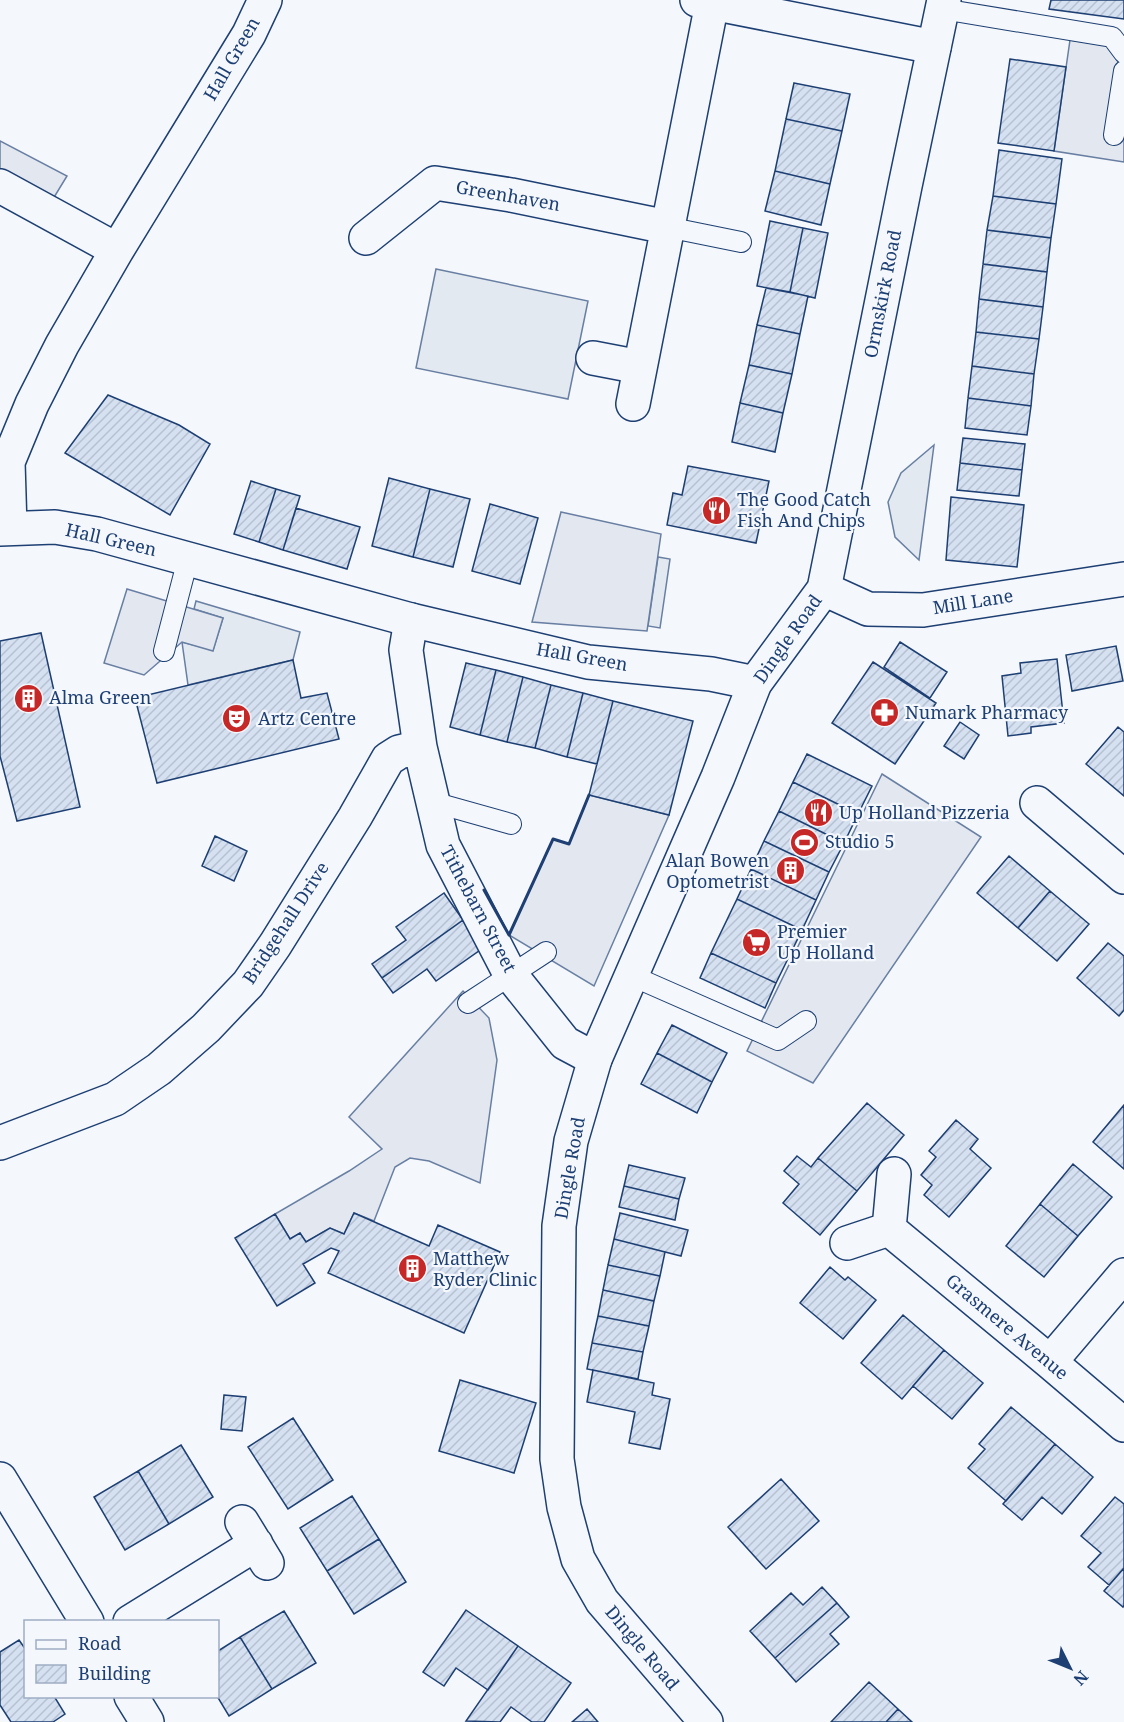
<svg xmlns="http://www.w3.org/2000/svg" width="1124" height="1722" viewBox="0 0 1124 1722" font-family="'Noto Serif',serif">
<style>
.grass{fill:#e3e9f0;stroke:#687fa3;stroke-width:1.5}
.parking{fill:#e3e8f0;stroke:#687fa3;stroke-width:1.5}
.building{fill:url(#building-hatch);stroke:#1d3f73;stroke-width:1.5}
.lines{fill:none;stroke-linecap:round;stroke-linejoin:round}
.lane-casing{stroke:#1d3f73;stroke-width:22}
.street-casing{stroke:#1d3f73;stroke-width:36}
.secondary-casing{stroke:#1d3f73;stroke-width:36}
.primary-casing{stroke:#1d3f73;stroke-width:36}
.lane{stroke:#f4f7fb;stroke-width:20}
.street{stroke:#f4f7fb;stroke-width:33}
.secondary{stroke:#f4f7fb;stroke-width:33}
.primary{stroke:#f4f7fb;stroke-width:33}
.wall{stroke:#1d3f73;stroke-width:3}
.labels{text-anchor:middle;stroke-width:4.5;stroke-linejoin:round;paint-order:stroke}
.street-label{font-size:18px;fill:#1d3f73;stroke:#f4f7fb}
.poi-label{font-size:18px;fill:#1d3f73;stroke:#f4f7fb;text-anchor:start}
</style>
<defs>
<pattern id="building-hatch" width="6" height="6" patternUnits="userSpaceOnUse" patternTransform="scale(1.5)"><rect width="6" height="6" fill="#d5e0f0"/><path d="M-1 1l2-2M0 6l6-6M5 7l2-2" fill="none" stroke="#b6c1d1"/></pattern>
</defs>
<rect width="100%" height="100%" fill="#f4f7fb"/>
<path class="grass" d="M436,269L588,301L568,399L416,368Z
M934,445L919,560L895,537L888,502L901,473Z
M658,557L670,559L660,628L648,626Z
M196,601L300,632L293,660L188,685L182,642L213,650L223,618L194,609Z"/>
<path class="parking" d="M1070,40L1124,48V162L1054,151Z
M0,141L67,176L53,199L0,171Z
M561,512L661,534L647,631L532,622Z
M127,589L223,618L213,651L182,642L144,675L104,663Z
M882,774L981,837L813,1083L747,1051Z
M589,795L669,815L594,986L509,935L553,839L569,844Z
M463,991L489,1018L497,1060L480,1183L429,1161L410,1158L395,1167L374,1221L354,1213L344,1234L330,1228L306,1242L300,1233L290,1239L275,1214L349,1171L382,1149L349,1117Z"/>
<path class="building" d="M1051,0H1124V19L1049,9Z
M1010,59L1066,67L1054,151L998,143Z
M794,83L850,94L842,131L786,119Z
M786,119L842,131L830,184L775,171Z
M999,150L1062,159L1056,204L993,196Z
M775,171L830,184L821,225L765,211Z
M993,196L1056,204L1051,238L987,230Z
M770,221L803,228L790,292L757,286Z
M803,228L828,233L815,298L790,292Z
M987,230L1051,238L1047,272L983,264Z
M983,264L1047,272L1043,307L979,299Z
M766,288L808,296L800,334L757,325Z
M979,299L1043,307L1039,339L976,332Z
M757,325L800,334L792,374L749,365Z
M976,332L1039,339L1034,374L972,366Z
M749,365L792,374L783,413L740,403Z
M972,366L1034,374L1031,406L968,398Z
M108,395L179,425L210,444L170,515L65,453Z
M968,398L1031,406L1027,435L965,428Z
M740,403L783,413L775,452L732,442Z
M963,438L1025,444L1022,470L960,463Z
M960,463L1022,470L1019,496L957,490Z
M688,466L769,481L756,543L667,525L673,493L682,495Z
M389,478L430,489L413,557L372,546Z
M251,481L276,489L259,542L234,534Z
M276,489L300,496L283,550L259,542Z
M430,489L470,499L453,567L413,557Z
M951,497L1024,505L1017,567L946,560Z
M490,504L538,518L520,584L472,571Z
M296,508L360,527L347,569L283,550Z
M41,633L80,807L17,821L0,756V641Z
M900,642L947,672L930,698L884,667Z
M1116,646L1123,681L1072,691L1066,655Z
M1057,659L1064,723L1031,727V733L1008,736L1002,676L1021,673L1020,663Z
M293,660L301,698L327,693L339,739L157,783L135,698Z
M873,662L936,703L895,764L832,723Z
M466,663L496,670L480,735L450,727Z
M496,670L523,677L507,742L480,735Z
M523,677L551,685L535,748L507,742Z
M551,685L583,693L567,757L535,748Z
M583,693L613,701L597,764L567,757Z
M613,701L693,721L669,815L589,795Z
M960,722L979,735L964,759L944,746Z
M1118,727L1124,732V796L1086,764Z
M807,754L872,786L858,814L793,782Z
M793,782L858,814L844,843L779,811Z
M779,811L844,843L829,872L764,841Z
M215,836L247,851L234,881L202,866Z
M764,841L829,872L816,900L751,869Z
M1009,856L1050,891L1018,928L977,893Z
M751,869L816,900L802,930L737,899Z
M1050,891L1089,924L1057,961L1018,928Z
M444,893L463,920L382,978L372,964L406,940L396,927Z
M737,899L802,930L776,983L711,953Z
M463,920L483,948L436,981L427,969L393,993L382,978Z
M1108,943L1124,956V1010L1119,1016L1077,978Z
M711,953L776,983L765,1008L700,978Z
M672,1025L727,1053L712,1082L657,1053Z
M657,1053L712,1082L697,1113L641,1084Z
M867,1103L904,1135L857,1191L818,1158Z
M1124,1105V1169L1093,1142Z
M956,1120L978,1139L970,1149L991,1168L949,1217L924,1195L932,1185L921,1175L936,1157L929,1151Z
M797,1156L811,1167L818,1158L857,1191L820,1235L783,1203L799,1184L784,1171Z
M1073,1164L1112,1197L1078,1236L1040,1204Z
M629,1165L685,1178L679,1199L624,1186Z
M624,1186L679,1199L675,1220L619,1207Z
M1040,1204L1078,1236L1044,1277L1006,1246Z
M354,1213L429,1246L438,1225L500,1252L464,1333L328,1273L339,1251L331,1248L303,1264L315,1283L277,1306L235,1238L275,1214L290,1239L300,1233L306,1242L330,1228L344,1234Z
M620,1213L688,1230L681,1256L614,1239Z
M614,1239L665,1252L660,1276L608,1265Z
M608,1265L660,1276L654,1301L603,1290Z
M830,1267L845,1280L848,1277L876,1300L843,1339L800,1303Z
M603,1290L654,1301L649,1326L598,1316Z
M903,1315L944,1350L902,1399L861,1363Z
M598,1316L649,1326L643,1352L592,1343Z
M592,1343L643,1352L638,1379L587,1369Z
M944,1350L983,1383L952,1419L913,1386Z
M593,1370L654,1383L652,1395L670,1399L660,1449L629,1443L635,1412L587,1402Z
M460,1380L536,1403L514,1473L439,1451Z
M224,1395L246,1397L242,1431L221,1429Z
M1011,1407L1055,1444L1006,1501L968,1468L985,1449L979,1444Z
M293,1418L333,1480L288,1509L248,1447Z
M1055,1444L1093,1477L1062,1514L1042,1497L1022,1520L1003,1504Z
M181,1445L213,1497L169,1524L138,1471Z
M138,1471L169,1524L125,1550L94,1497Z
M781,1479L819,1521L766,1569L728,1527Z
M352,1496L379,1539L327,1571L300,1528Z
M1115,1497L1124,1504V1568L1109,1585L1088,1567L1101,1553L1081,1536Z
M379,1539L406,1582L354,1614L327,1571Z
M1124,1568V1605L1123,1607L1104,1591Z
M822,1587L837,1603L775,1658L750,1631L791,1593L803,1605Z
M837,1603L849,1617L830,1634L839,1644L796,1682L775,1658Z
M466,1610L518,1646L488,1690L456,1668L444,1686L423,1672Z
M284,1611L316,1663L272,1689L240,1637Z
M240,1637L272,1689L229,1716L217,1696L218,1651Z
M19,1640L26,1650V1696H54L65,1714L53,1722H11L0,1705V1652Z
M518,1646L571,1683L544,1722H532L511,1707L500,1722L466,1721Z
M869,1682L898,1709L886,1722H831Z
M587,1709L598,1722H572Z
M898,1709L912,1722H886Z"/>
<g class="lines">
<defs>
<path id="lane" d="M942,9L1112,37L1124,53
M1114,135L1124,71
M667,227L741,242
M164,651L188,559
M433,802L511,824
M630,975L778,1040L806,1021
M468,1003L546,952"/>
<path id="street" d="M697,0L934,47
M0,186L117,250
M366,238L435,183L511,195L667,227
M593,358L640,367
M633,404L712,3
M10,528L8,462L32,404L62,345L117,250L249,34L265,0
M411,620L406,650L420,747L443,845L510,974L565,1043L595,1059
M1037,803L1124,877
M0,1143L115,1099L159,1069L206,1028L248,984L275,945L355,817L388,759L399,752L420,747
M889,1229L1050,1362L1124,1425
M847,1243L889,1229L894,1174
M1050,1362L1124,1275
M0,1479L87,1622
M242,1522L267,1563
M130,1622L256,1544
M131,1696L147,1722"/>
<path id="secondary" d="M0,529L55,527L97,534L411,620L588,662L711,674L755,683
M824,589L868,609L923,610L1124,579"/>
<path id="primary" d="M706,1722L602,1601L578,1559L564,1507L557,1459L559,1226L571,1141L595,1059L718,777L755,683L824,589L905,186L944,0"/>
</defs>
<use href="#lane" class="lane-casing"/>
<use href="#street" class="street-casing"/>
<use href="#secondary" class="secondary-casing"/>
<use href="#primary" class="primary-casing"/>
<use href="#lane" class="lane"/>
<use href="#street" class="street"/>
<use href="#secondary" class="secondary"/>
<use href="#primary" class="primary"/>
<path class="wall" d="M484,890L509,935L553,839L569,844L589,795"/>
</g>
<defs>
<symbol id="restaurant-disc" viewBox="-11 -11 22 22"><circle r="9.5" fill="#c62828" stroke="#f4f7fb"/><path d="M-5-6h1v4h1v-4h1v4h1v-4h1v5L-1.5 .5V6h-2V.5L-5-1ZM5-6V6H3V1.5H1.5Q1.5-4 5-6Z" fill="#fff"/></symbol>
<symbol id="building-disc" viewBox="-11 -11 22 22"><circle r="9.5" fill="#c62828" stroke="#f4f7fb"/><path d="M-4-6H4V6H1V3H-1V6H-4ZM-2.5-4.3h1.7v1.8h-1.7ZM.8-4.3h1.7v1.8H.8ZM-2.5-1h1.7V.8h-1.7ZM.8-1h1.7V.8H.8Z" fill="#fff"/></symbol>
<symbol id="pharmacy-disc" viewBox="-11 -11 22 22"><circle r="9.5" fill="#c62828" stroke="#f4f7fb"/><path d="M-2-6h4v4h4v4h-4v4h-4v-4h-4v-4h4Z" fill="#fff"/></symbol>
<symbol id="theatre-disc" viewBox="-11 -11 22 22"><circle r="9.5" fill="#c62828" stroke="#f4f7fb"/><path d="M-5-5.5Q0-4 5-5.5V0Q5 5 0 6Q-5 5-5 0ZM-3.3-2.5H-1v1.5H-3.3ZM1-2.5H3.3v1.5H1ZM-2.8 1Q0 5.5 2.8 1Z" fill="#fff"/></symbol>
<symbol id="stadium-disc" viewBox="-11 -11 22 22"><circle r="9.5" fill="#c62828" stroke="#f4f7fb"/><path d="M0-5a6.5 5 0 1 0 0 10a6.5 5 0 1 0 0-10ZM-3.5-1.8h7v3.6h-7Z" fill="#fff"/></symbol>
<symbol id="supermarket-disc" viewBox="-11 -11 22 22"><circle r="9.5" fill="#c62828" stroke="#f4f7fb"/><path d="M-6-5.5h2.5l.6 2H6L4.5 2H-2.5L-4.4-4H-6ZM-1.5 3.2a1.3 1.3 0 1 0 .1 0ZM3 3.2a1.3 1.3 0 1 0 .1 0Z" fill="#fff"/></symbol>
</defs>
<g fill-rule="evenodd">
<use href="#restaurant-disc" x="700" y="494" width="33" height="33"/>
<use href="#building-disc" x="12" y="682" width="33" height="33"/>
<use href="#pharmacy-disc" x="868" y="696" width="33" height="33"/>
<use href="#theatre-disc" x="220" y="702" width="33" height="33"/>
<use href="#restaurant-disc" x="802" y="796" width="33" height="33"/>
<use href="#stadium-disc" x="788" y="826" width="33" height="33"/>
<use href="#building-disc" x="774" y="854" width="33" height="33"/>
<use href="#supermarket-disc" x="740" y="926" width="33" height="33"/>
<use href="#building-disc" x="396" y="1252" width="33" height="33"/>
</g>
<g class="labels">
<g class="street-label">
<text transform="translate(232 59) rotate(-60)" y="6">Hall Green</text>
<text transform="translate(508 196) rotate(10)" y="6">Greenhaven</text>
<text transform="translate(883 294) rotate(-79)" y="6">Ormskirk Road</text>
<text transform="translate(111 540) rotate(13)" y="6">Hall Green</text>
<text transform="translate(973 602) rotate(-9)" y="6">Mill Lane</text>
<text transform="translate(788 639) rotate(-55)" y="6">Dingle Road</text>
<text transform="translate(582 657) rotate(10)" y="6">Hall Green</text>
<text transform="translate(478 909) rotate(62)" y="6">Tithebarn Street</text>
<text transform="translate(286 923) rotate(-57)" y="6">Bridgehall Drive</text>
<text transform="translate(570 1168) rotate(-80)" y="6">Dingle Road</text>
<text transform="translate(1007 1327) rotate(40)" y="6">Grasmere Avenue</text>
<text transform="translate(642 1648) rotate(50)" y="6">Dingle Road</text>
</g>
<g class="poi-label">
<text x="737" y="506">The Good Catch<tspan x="737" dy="21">Fish And Chips</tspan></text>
<text x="49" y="704">Alma Green</text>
<text x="905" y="719">Numark Pharmacy</text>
<text x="258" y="725">Artz Centre</text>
<text x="839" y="819">Up Holland Pizzeria</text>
<text x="825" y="848">Studio 5</text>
<text x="769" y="867" text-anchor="end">Alan Bowen<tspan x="769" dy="21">Optometrist</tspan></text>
<text x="777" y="938">Premier<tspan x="777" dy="21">Up Holland</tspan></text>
<text x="433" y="1265">Matthew<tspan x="433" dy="21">Ryder Clinic</tspan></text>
</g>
</g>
<rect x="24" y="1620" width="195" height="78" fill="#f4f7fb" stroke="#9eadc5" stroke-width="1.5"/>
<rect x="36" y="1640" width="30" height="9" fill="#f4f7fb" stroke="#9eadc5" stroke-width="1.5"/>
<text x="78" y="1650" font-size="18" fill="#1d3f73">Road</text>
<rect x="36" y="1665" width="30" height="18" fill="url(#building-hatch)" stroke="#9eadc5" stroke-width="1.5"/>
<text x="78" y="1680" font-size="18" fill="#1d3f73">Building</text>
<g transform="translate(1070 1668) rotate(133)" stroke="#f4f7fb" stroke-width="4.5" paint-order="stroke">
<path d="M0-4.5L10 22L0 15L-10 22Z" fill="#1d3f73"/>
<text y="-9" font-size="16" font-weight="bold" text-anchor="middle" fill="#1d3f73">N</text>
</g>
</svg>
